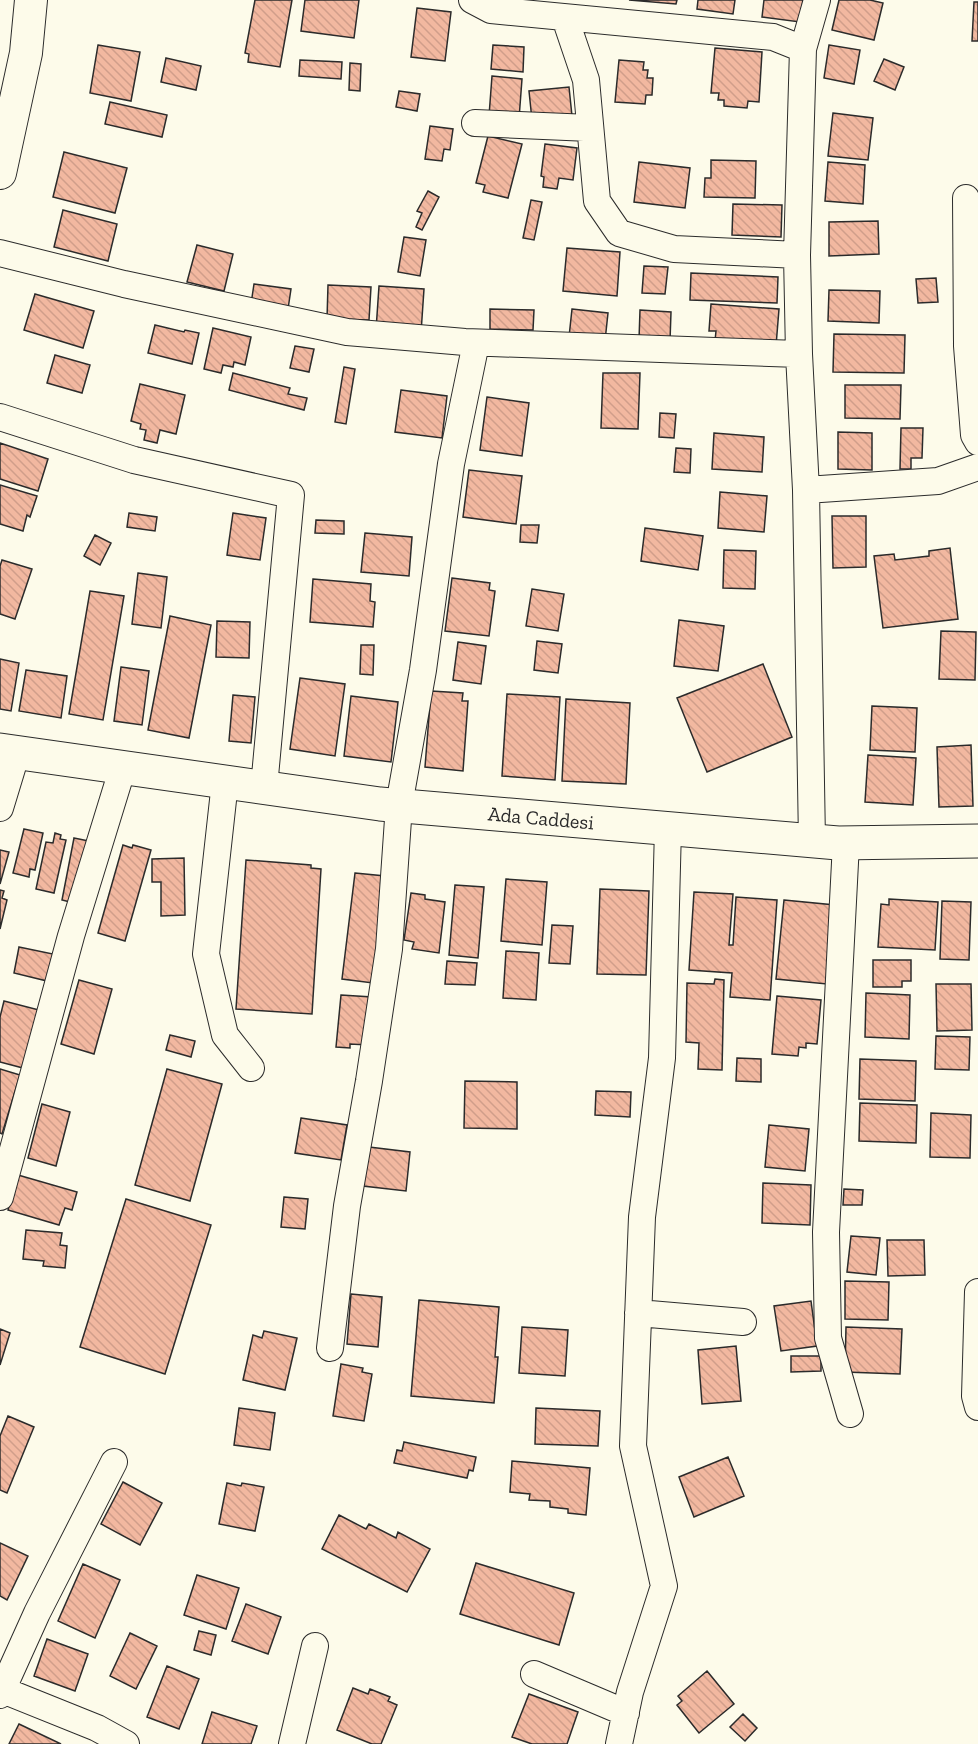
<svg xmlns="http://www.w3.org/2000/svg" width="978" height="1744" viewBox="0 0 978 1744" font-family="'Zilla Slab',serif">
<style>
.building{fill:url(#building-back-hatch);stroke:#2b2b2b;stroke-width:1.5}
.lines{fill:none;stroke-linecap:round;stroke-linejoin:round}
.minor-casing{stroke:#2b2b2b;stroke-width:28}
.tertiary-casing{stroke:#2b2b2b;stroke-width:34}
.secondary-casing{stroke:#2b2b2b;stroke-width:35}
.minor{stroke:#fdfbea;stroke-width:26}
.tertiary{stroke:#fdfbea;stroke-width:32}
.secondary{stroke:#fdfbea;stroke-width:33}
.labels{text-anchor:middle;stroke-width:4.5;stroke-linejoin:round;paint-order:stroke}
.street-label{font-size:20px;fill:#2b2b2b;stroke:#fdfbea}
</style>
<defs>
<pattern id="building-back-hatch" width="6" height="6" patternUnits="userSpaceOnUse" patternTransform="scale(1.5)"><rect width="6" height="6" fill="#f2b8a0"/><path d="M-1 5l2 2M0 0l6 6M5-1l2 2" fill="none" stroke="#d09e8a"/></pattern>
</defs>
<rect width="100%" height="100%" fill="#fdfbea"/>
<path class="building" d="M255,0H292L280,67L248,62L249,54L245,53Z
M305,0H359L354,38L301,31Z
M629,0H677L676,4Z
M698,0H735L733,14L697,9Z
M764,0H803L800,22L762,17Z
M839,0H870L883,3L874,40L832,30Z
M974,2H978V41H972Z
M417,8L451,12L445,61L411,57Z
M98,45L140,52L131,101L90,93Z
M493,45L524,47L523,72L491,69Z
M829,45L860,50L854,84L824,78Z
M715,48L762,52L759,102L748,101L747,108L724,106V100H718L719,93H711Z
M166,58L201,66L196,90L161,82Z
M884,59L904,67L895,90L874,81Z
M300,60L342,62L341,79L299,76Z
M619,60L644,62L643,70H648L647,78H653L652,95H646L645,104L615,102Z
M350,63L361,64L360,91L349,90Z
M492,76L522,79L519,119L489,116Z
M569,87L572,116L532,120L529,91Z
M399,91L420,94L417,111L396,107Z
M110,102L167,115L162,137L105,124Z
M833,113L873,118L868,160L828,156Z
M430,126L453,129L450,150L444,149L442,161L425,159Z
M488,136L522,144L508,198L483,192L485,185L476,183Z
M545,144L577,148L573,180L559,178L557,189L543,187L544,177L541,176Z
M64,152L127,168L115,213L53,197Z
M711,160L756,161L755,198L704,197L705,178H711Z
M639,162L690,168L685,208L634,202Z
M828,162L865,165L863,204L825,201Z
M428,191L439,197L422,230L416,227L422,213L417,211Z
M531,200L542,202L534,240L523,238Z
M733,204L782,205L781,237L732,235Z
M63,210L117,224L108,261L54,247Z
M878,221L879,254L829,256V222Z
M404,237L426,240L420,276L398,272Z
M197,245L233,254L224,291L187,282Z
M567,248L620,252L617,296L563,291Z
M644,266L668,267L665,294L642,293Z
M691,273L778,277L777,303L690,300Z
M936,278L938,302L918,303L916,279Z
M254,284L291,289L288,309L251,304Z
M328,285L371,287L369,320L327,319Z
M379,286L424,289L421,333L376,330Z
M829,290L880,291L879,323L828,321Z
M35,294L94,311L83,348L24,330Z
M711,304L779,309L776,346L715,341L716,331H709Z
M490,309L534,310L533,330L490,329Z
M572,309L608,313L605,341L569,337Z
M640,310L671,312L670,341L639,340Z
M155,325L184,332L185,330L199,333L192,364L148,353Z
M213,328L251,337L245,365L234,362L233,367L223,365L221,373L204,369Z
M834,334L905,335L904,373L833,372Z
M295,346L314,349L309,372L290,368Z
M55,355L90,365L82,393L47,383Z
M344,367L355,369L346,424L335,422Z
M233,373L290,388L288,394L307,398L304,410L229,390Z
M603,373H640L638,429L601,428Z
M140,384L185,395L176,434L160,430L157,443L144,440L146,430L140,429L141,424L131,421Z
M845,385H901L900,419L845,418Z
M401,390L447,396L442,438L395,432Z
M487,397L529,403L522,456L480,450Z
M660,413L676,414L674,438L659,437Z
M901,428H923L922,458H911V469H900Z
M838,432L872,433V470L838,469Z
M714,433L764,437L762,472L712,469Z
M0,443L48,459L38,491L0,479Z
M676,448L691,449L690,473L674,472Z
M469,470L522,476L516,524L463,517Z
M0,485L37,496L30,517L27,515L23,531L0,524Z
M720,492L767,496L764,532L718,528Z
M129,513L157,517L155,531L127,527Z
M233,513L266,518L260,560L227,555Z
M832,516H866V567L833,568Z
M316,520L344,521V534L315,533Z
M521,525H539L537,543L520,542Z
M645,528L703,536L698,570L641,561Z
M365,533L412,537L409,576L361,572Z
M95,535L111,543L100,565L84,556Z
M950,548L958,619L883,628L874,556L894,554L895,560L929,556V551Z
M724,550L756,551L755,589L723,588Z
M2,560L32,569L15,619L0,614V566Z
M138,573L167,577L161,628L132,624Z
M452,578L490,583L489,590L495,591L489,636L445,631Z
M313,579L371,584L370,601L375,602L373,627L310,622Z
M532,589L564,594L558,631L526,626Z
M90,591L124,596L103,720L69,714Z
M170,616L211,625L189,738L148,730Z
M679,620L724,626L718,671L674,666Z
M217,621L250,622L249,658L216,657Z
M941,631L976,632L975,680L939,679Z
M537,641L562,644L558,673L534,670Z
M458,642L486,646L481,684L453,680Z
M361,645H374L373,675L360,674Z
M0,659L19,663L11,711L0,709Z
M763,664L792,737L707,772L677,698Z
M121,667L149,671L142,725L114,721Z
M26,670L67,676L61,718L19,711Z
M300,678L345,684L335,756L290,749Z
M431,691L463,693L462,701H468L463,771L425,767Z
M507,694L560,697L555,780L502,776Z
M233,695L255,697L251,743L229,741Z
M351,696L398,702L391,762L344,756Z
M566,699L630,703L626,784L562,781Z
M872,706L917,708L915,752L870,750Z
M971,745L973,806L939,807L937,747Z
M868,755L916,758L913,805L865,802Z
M24,829L43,833L35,870L30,869L29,877L13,873Z
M55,833L61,835L60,839L66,840L54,893L36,889L46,842L53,843Z
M74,838L94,842L78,904L62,900Z
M123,845L132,848L133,845L151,850L125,941L98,933Z
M0,850L9,852L0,884Z
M184,858L185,915L161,916V882H152V859Z
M246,860L311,865V868L321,869L312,1014L236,1009Z
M355,873L385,876L373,983L342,979Z
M506,879L547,882L542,945L501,941Z
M455,885L484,887L478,958L449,955Z
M600,889L649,891L646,975L597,974Z
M0,890L4,891L2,898L7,900L0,929Z
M694,892L733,894L729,945H733L736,897L777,900L770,1000L730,997L732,973L689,970Z
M411,893L425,895V899L445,902L439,953L412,949L414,942L404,940Z
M889,899L938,902L935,950L878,947L881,904L889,905Z
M784,900L835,905L827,984L776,979Z
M942,901L971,902L969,960L940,959Z
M552,925L573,926L570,964L549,963Z
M19,947L53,954L47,981L14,973Z
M506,951L539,953L536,1000L503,998Z
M873,960H911V981H902V987H873Z
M447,961L477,963L475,985L445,984Z
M715,979L724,980L722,1070L698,1069L699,1043L686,1042L687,983L714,984Z
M79,980L112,989L94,1054L61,1044Z
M936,984H971L972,1030L937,1031Z
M866,993L910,995L909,1039L865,1037Z
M341,995L372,997L368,1045L350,1044V1048L336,1047Z
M777,996L821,1000L817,1044L806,1043V1048L799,1047L798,1056L772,1054Z
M4,1001L39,1010L23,1068L0,1062V1017Z
M170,1035L195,1041L191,1057L166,1050Z
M936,1036L970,1037L969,1070L935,1069Z
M737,1058L761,1059V1082L736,1081Z
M860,1059L916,1061L915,1101L859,1099Z
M0,1069L20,1075L2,1134L0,1133Z
M167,1069L222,1084L190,1201L135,1185Z
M465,1081L517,1082V1129L464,1128Z
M596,1091L631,1092L630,1117L595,1115Z
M860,1103L917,1105L916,1143L859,1141Z
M42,1104L70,1112L56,1166L28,1158Z
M931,1113L971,1115L970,1158L930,1157Z
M301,1118L347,1125L341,1160L295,1153Z
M769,1125L809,1129L805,1171L765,1167Z
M369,1147L410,1152L406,1191L363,1186Z
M18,1175L77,1192L72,1210L65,1208L59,1225L8,1210Z
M763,1183L811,1185L810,1225L762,1223Z
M844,1189L863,1190L862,1205H843Z
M284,1197L308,1199L305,1229L281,1227Z
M126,1199L211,1225L165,1374L80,1347Z
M26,1230L62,1233L60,1245L67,1246L65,1268L43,1266L44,1261L23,1259Z
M851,1236L880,1238L876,1275L847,1272Z
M887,1240H924L925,1275L888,1276Z
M845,1281L889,1282L888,1320L845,1319Z
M351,1294L382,1297L378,1347L347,1344Z
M419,1300L499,1307L495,1357H498L494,1403L411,1396Z
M811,1301L817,1346L781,1351L774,1306Z
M522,1327L568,1330L565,1376L519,1373Z
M846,1327L902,1329L900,1374L845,1372Z
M0,1329L10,1333L0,1365Z
M264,1331L297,1338L285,1390L243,1380L253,1335L262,1338Z
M736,1346L741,1401L702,1404L698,1350Z
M791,1356H821V1371L791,1372Z
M341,1364L363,1368L362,1372L372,1374L364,1421L333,1416Z
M239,1408L275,1413L270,1450L234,1445Z
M536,1408L600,1411L598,1446L535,1444Z
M8,1416L34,1427L7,1493L0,1490V1436Z
M404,1442L476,1457L473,1471L469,1470L467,1478L394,1463L397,1450L402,1451Z
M728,1457L744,1496L694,1517L679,1477Z
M512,1461L590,1468L586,1515L568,1513V1509L550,1507V1501L529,1500L530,1494L510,1492Z
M123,1482L162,1503L140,1545L101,1524Z
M227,1483L241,1486L242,1483L264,1487L255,1531L219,1524Z
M339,1515L366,1529L369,1524L396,1538L398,1532L430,1549L407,1592L322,1549Z
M0,1543L28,1556L7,1600L0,1596Z
M476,1563L574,1593L559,1645L460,1614Z
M83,1564L120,1580L95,1638L58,1621Z
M197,1575L239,1588L226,1629L184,1615Z
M246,1604L281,1617L268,1654L232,1641Z
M199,1631L216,1635L211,1655L194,1650Z
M130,1633L157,1646L136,1689L110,1676Z
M47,1639L88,1654L75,1691L34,1676Z
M167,1666L199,1679L179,1729L147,1717Z
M707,1671L734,1704L699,1733L677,1705L682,1701L678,1696Z
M353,1688L368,1694L370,1689L390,1697L388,1701L397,1705L381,1744H372L337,1730Z
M529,1694L578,1712L567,1744H532L512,1737Z
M212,1712L257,1726L251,1744H202Z
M743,1714L757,1728L745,1741L730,1727Z
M19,1724L61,1744H9Z"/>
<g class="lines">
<defs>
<path id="minor" d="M472,0L491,10L773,37L803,49
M565,18L586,80L597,201L619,233L674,249L797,255
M475,123L590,128
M966,198L967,346L974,435L978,442
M0,253L124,284L347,332L465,342L799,354
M0,417L134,460L291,495L264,787
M806,490L938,481L978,467
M225,782L206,954L225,1035L251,1068
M0,808L17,752
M812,841L806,490L799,354L797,255L803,49L817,0
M846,843L826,1232L828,1338L850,1414
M0,1197L71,936L123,767
M978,1292L975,1396L978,1407
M638,1313L743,1322
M330,1348L347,1206L369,1081L389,949L399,805L423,670L451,464L476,343
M534,1674L626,1713
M0,1689L97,1728L126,1744
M0,1695L37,1613L114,1462
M292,1744L315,1646
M619,1744L630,1692L664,1586L633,1446L642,1217L662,1058L668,828"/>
<path id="tertiary" d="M0,173L26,53L31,0"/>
<path id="secondary" d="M0,750L380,804L838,843L978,841"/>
</defs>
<use href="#minor" class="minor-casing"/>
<use href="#tertiary" class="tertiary-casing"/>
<use href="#secondary" class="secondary-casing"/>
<use href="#minor" class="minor"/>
<use href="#tertiary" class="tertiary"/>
<use href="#secondary" class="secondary"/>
</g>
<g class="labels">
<g class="street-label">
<text transform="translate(541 818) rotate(5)" y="7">Ada Caddesi</text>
</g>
</g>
</svg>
